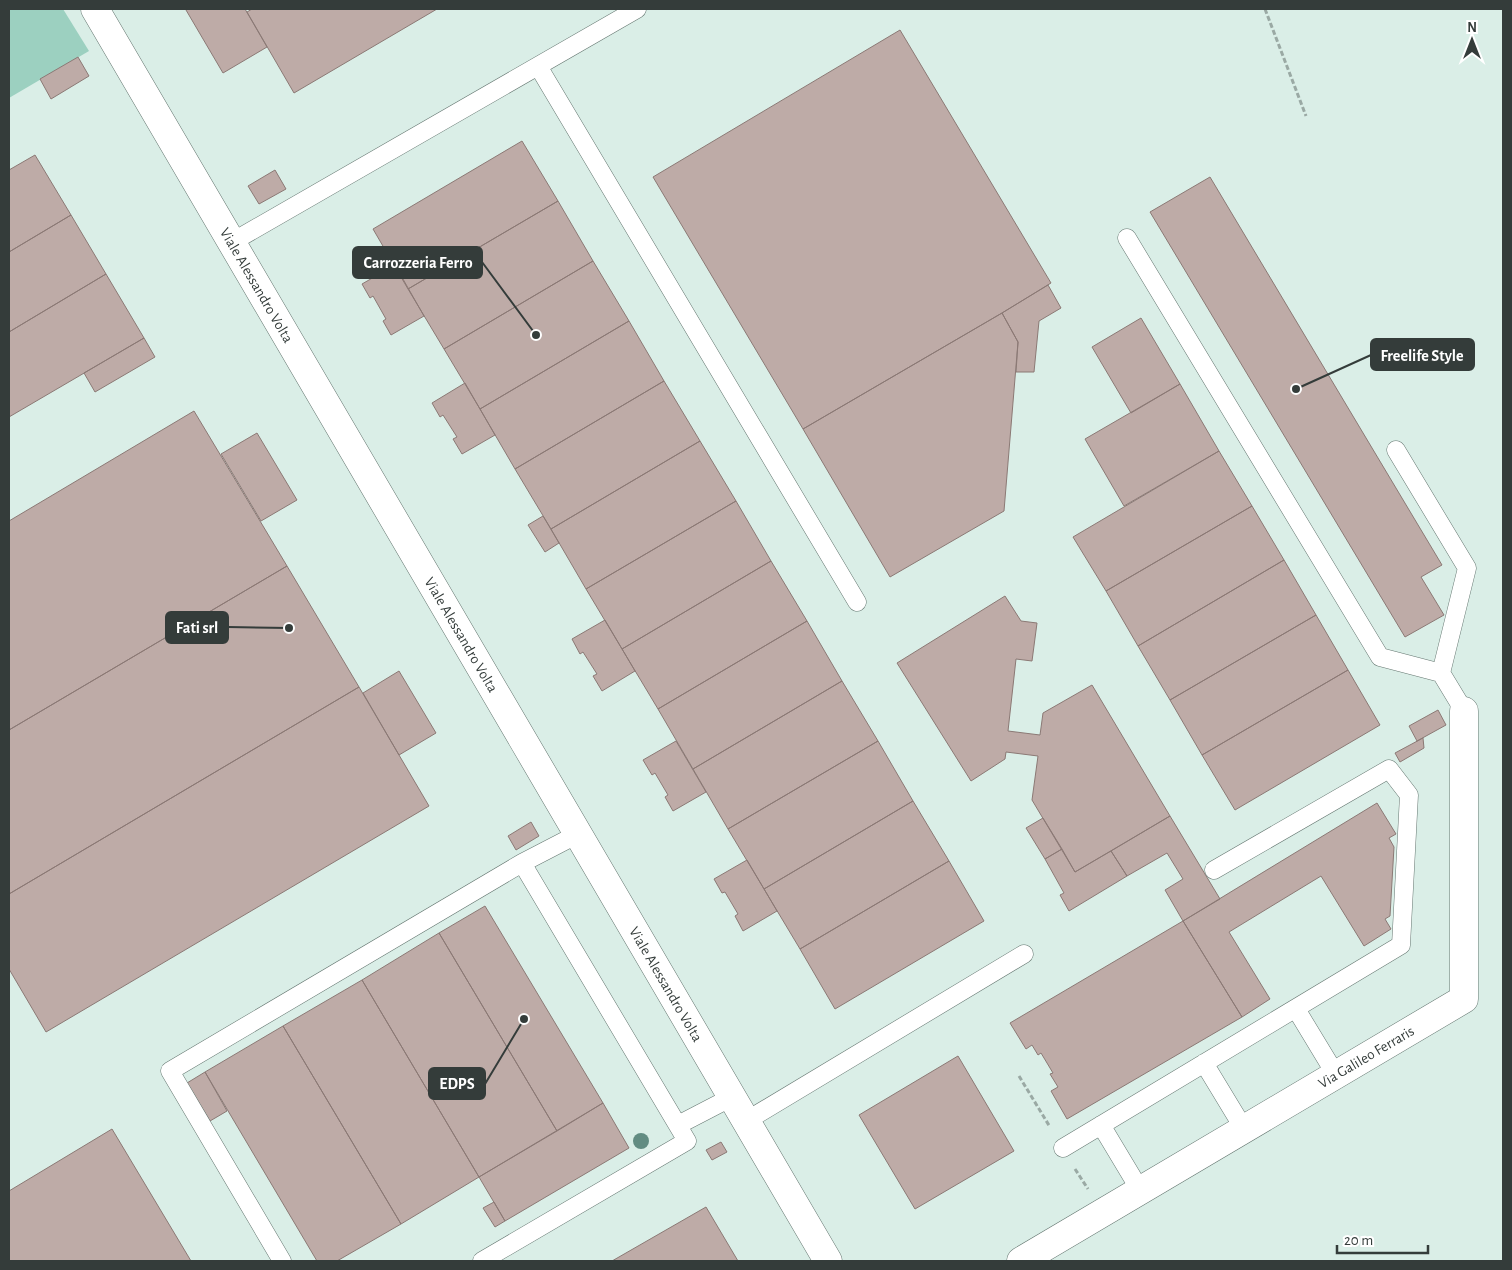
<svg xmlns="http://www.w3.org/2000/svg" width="1512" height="1270" viewBox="0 0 1512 1270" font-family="'Alegreya Sans',sans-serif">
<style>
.green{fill:#9cd0c0}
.building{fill:#beaba7;stroke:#8b7975}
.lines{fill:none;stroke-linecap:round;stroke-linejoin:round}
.service-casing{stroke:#657771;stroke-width:19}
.minor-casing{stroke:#657771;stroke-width:29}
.path{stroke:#9aa9a4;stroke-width:3;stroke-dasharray:5 2.5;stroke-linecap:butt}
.service{stroke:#fff;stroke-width:18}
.minor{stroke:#fff;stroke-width:28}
.tree{fill:#628c82}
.labels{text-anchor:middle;stroke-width:4;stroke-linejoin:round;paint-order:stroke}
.street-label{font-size:15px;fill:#343c3a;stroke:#fff}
.leader{fill:none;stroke:#343c3a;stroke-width:2}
.callout-dot{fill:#343c3a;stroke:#fff;stroke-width:2}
.callout{fill:#343c3a;stroke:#343c3a;stroke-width:2}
.callout-label{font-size:16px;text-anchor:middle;font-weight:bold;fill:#fff}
</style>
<rect width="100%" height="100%" fill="#daeee7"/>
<path class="green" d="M9,9H63L89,51L9,98Z"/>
<path class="building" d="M187,9H245L267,47L223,73L186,10Z
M252,9H437L294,93L247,12Z
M900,30L1051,283L1002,313L803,429L653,177Z
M78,57L89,76L51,99L40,79Z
M522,141L558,201L408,289L373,229Z
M35,155L71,215L9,252V170Z
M275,170L286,189L259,204L248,186Z
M1210,177L1442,565L1421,577L1444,615L1405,637L1150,212Z
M558,201L593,261L444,349L408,289Z
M71,215L106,274L9,332V252Z
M593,261L629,321L480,409L444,349Z
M395,265L424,316L391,335L383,321L386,319L373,296L370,298L362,284Z
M106,274L144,338L9,417V332Z
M1048,285L1061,308L1039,321L1034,372H1016L1018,342L1002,313Z
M1002,313L1018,342L1004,511L890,577L803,429Z
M1141,318L1180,384L1131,413L1092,347Z
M629,321L664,381L515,469L480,409Z
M144,338L155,357L95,392L84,373Z
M664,381L700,441L551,529L515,469Z
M465,383L495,435L462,454L453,439L457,437L443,415L440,417L432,403Z
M1180,384L1219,451L1124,506L1085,439Z
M194,411L287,566L9,730V521Z
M257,433L297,500L261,521L221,454Z
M700,441L736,501L586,589L551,529Z
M1219,451L1252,506L1106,591L1073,537Z
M736,501L771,561L622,649L586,589Z
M1252,506L1284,560L1138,646L1106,591Z
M543,516L559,543L545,552L528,525Z
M1284,560L1316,615L1170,700L1138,646Z
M771,561L807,621L658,709L622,649Z
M287,566L359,687L9,894V730Z
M1005,596L1021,621L1037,623L1032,661L1016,659L1008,731L1040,735L1043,713L1092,685L1170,816L1075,872L1032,800L1038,756L1006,752L1005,759L971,781L897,663Z
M1316,615L1348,670L1202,755L1170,700Z
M605,620L635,671L602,691L593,676L597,674L583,652L580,654L572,639Z
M807,621L842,681L693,769L658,709Z
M1348,670L1380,725L1235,810L1202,755Z
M399,671L436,733L399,755L363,693Z
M842,681L878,741L728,829L693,769Z
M359,687L429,806L46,1032L9,969V894Z
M1438,710L1446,725L1417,741L1409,726Z
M1423,738L1424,748L1400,762L1395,753Z
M676,741L706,792L673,811L665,797L668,795L655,773L652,775L643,760Z
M878,741L913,801L764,889L728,829Z
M913,801L949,861L800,949L764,889Z
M1377,803L1396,834L1389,838L1394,847L1390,916L1385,919L1391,929L1364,946L1321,876L1229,932L1270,999L1242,1017L1183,921Z
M1170,816L1220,899L1183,921L1165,890L1183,879L1167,853L1127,876L1111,851Z
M1043,818L1062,849L1045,859L1026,828Z
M531,822L539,836L516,850L508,836Z
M1062,849L1075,872L1111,851L1127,876L1069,911L1060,895L1064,893L1045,859Z
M747,860L777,911L743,931L735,916L738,914L725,892L722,893L714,879Z
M949,861L984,921L835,1009L800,949Z
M485,906L603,1103L557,1131L439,933Z
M1183,921L1242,1017L1067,1119L1051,1091L1058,1087L1050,1074L1053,1073L1041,1053L1038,1055L1032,1045L1026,1049L1010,1023Z
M439,933L557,1131L479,1177L362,980Z
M362,980L479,1177L401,1224L283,1026Z
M283,1026L401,1224L337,1261H317L205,1072Z
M958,1056L1014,1151L915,1209L859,1115Z
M205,1072L227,1111L210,1121L187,1083Z
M603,1103L629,1148L505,1221L479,1177Z
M112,1129L191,1261H9V1191Z
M721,1142L727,1152L712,1160L706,1150Z
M494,1202L505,1221L495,1227L483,1208Z
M706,1207L738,1261H612Z"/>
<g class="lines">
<defs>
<path id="service" d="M538,66L857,602
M1127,238L1380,657L1441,673L1464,711
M232,242L637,9
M1396,450L1467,568L1441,673
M1296,1009L1336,1075
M1204,1063L1244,1129
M746,1121L1024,954
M678,1125L732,1097
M1101,1125L1140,1190
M1063,1148L1401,945L1409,795L1389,769L1214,870
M282,1261L170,1071L522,863L578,834
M482,1261L687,1141L522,863"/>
<g id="minor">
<path id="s1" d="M95,9L828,1261"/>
<path id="s2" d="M1021,1261L1464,999V711"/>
</g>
</defs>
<use href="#service" class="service-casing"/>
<use href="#minor" class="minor-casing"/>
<path class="path" d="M1265,9L1306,116
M1019,1076L1050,1127
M1075,1169L1088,1189"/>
<use href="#service" class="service"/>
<use href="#minor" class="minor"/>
</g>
<circle class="tree" cx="641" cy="1141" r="8"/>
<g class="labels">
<g class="street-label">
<text dy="5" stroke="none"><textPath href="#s1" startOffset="320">Viale Alessandro Volta</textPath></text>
<text dy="5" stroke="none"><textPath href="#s1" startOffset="725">Viale Alessandro Volta</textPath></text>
<text dy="5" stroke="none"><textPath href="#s1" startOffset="1130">Viale Alessandro Volta</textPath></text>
<text dy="5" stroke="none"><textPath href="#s2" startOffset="401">Via Galileo Ferraris</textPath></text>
</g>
</g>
<path class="leader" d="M536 335L482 262M1296 389L1371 355M289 628L228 627M524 1019L485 1084"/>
<g class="callout-dot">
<circle cx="536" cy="335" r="5"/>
<circle cx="1296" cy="389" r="5"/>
<circle cx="289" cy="628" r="5"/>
<circle cx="524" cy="1019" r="5"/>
</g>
<g class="callout">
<rect x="353" y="247" width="129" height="31" rx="5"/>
<rect x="1371" y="339" width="103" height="31" rx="5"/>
<rect x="166" y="612" width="62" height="31" rx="5"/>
<rect x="429" y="1068" width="56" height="31" rx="5"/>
</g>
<g class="callout-label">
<text x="418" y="268">Carrozzeria Ferro</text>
<text x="1422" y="361">Freelife Style</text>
<text x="197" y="633">Fati srl</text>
<text x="457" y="1089">EDPS</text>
</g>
<rect width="1512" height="1270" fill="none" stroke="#343c3a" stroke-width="20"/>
<g transform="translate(1472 40)" stroke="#ffffff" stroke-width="4" paint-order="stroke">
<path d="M0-4L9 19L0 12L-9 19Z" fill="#343c3a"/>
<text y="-8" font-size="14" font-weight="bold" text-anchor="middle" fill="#343c3a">N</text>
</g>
<path d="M1337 1245v8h91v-8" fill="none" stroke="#343c3a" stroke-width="2.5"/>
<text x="1344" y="1245" font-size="15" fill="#343c3a" stroke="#ffffff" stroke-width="4" paint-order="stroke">20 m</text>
</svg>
